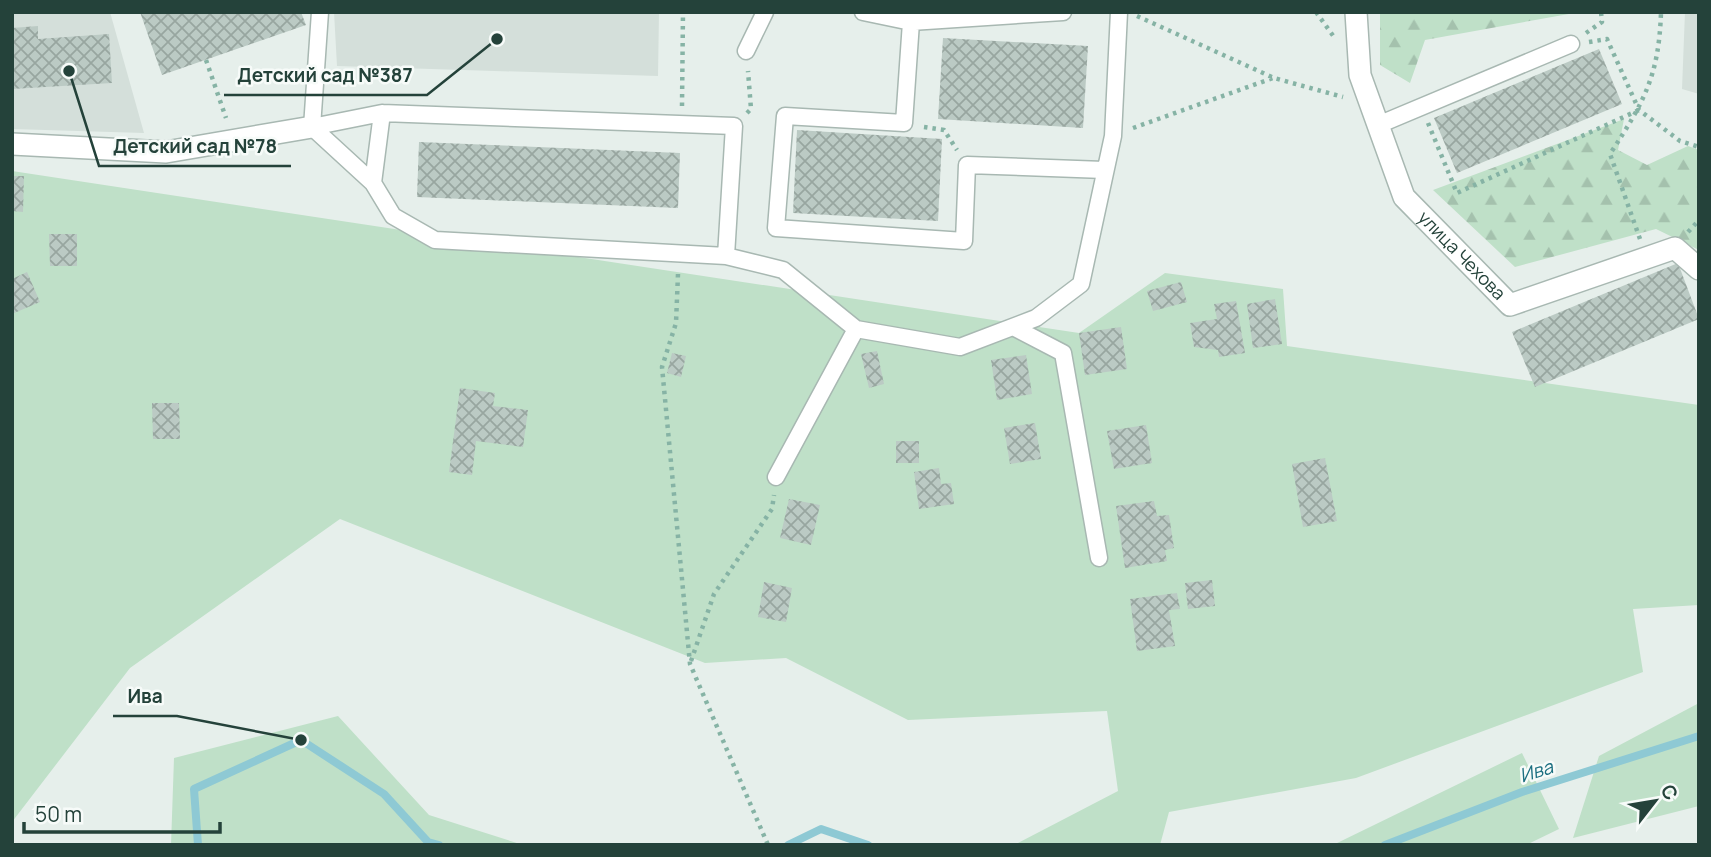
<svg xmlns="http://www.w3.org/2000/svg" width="1711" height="857" viewBox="0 0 1711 857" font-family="Manrope,sans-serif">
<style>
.built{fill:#d4dfda}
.green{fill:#bfe0c8}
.forest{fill:url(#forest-firs)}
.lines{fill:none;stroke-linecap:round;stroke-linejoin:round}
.stream{stroke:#8ec9d4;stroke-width:8}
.building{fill:url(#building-cross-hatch)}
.service-casing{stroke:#a8b8b2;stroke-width:19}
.minor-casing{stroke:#a8b8b2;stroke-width:24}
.path{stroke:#86b3a5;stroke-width:4.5;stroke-dasharray:3.5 5;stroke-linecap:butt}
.service{stroke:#fff;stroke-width:16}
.minor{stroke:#fff;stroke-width:21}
.labels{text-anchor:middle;stroke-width:5;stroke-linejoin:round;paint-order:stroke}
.street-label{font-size:18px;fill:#24423a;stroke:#f7fbf9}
.water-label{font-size:19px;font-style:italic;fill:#1c6f80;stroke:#f7fbf9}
.leader{fill:none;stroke:#24423a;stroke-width:2.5}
.callout-dot{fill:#24423a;stroke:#f7fbf9;stroke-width:2.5}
.callout-label{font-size:19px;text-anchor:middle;font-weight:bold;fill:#24423a;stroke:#f7fbf9;stroke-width:5;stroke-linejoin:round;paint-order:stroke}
</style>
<defs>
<pattern id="forest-firs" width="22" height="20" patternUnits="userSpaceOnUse" patternTransform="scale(1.75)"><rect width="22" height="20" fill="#bfe0c8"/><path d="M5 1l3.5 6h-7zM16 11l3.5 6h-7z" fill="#a4c1ad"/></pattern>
<pattern id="building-cross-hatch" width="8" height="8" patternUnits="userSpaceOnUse" patternTransform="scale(1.75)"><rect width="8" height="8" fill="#bbcac4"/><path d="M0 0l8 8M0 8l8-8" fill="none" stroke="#98a6a0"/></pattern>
</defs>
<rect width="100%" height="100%" fill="#e6efeb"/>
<path class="built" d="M12,12H110L144,133L12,129Z
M334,12H659L658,76L337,66Z
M1685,12H1699V94L1682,89Z"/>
<path class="green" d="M12,171L1079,333L1165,273L1283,289L1287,346L1699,405V605L1633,609L1643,672L1356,778L1169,812L1160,845H1014L1118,791L1107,711L908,720L786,658L705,663L340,519L130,668L12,822Z
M1699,703V806L1573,838L1599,756Z
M338,716L429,815L523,845H171L174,758Z
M1522,753L1559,829L1526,845H1333Z"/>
<path class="forest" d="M1380,12H1580L1425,40L1410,83L1380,65Z
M1624,119L1618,150L1647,165L1688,146L1699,150V250L1656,229L1515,267L1433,190Z"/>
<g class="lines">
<path class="stream" d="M198,845L194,789L301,740L384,794L428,842L439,845
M788,845L821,829L868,845
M1385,845L1522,792L1699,736"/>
</g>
<path class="building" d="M140,12H301L306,25L162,75Z
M38,26V39L109,34L112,83L12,89V28Z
M943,38L1088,46L1083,128L938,119Z
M1599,49L1622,104L1457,173L1434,118Z
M797,130L942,139L938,221L793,213Z
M419,142L680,153L678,208L417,197Z
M12,176H24L23,212L12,211Z
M49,234H77V266H50Z
M1678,263L1699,319L1535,387L1512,332Z
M27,272L40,302L12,314V279Z
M1181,282L1187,302L1153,311L1147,291Z
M1275,299L1282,344L1253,348L1247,304Z
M1236,301L1245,353L1219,357L1218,350L1194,347L1190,323L1217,319L1214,304Z
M1121,327L1127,369L1085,375L1079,333Z
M877,351L884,384L869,388L861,354Z
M672,353L686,356L681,377L667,373Z
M1026,355L1032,394L997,400L991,360Z
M460,388L495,393L493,406L528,410L523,447L476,441L472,475L449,472Z
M152,403H179L180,439H153Z
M1035,423L1041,459L1010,464L1004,428Z
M1146,425L1152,463L1114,469L1107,431Z
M896,441H919V463H896Z
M1325,458L1337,521L1303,527L1292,464Z
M939,468L941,484L951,483L954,504L919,509L914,472Z
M789,499L820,505L811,545L780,538Z
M1154,501L1157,516L1169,515L1174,548L1165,550L1167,561L1125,568L1116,506Z
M1212,580L1215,606L1188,609L1185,583Z
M764,582L792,588L786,622L758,617Z
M1177,593L1180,609L1169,610L1175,646L1137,651L1130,599Z"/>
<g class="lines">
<defs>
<path id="service" d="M863,12L911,22
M1063,12L911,22L904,123L785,116L776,228L964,241L967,165L1104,170
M746,51L765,12
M382,113L373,183L393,216L435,240L726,256L783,270L856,329L960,347L1036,318L1081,284L1113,136L1119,12
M1378,125L1571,44
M312,127L382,113L734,126L726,256
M312,127L320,12
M312,127L373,183
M1013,327L1063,353L1099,558
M776,477L856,329"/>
<g id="minor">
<path id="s1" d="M1356,12L1360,75L1404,197L1510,305L1675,248L1699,269"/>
<path d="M12,144L166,152L312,127"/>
</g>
</defs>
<use href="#service" class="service-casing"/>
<use href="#minor" class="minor-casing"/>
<path class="path" d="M1316,12L1334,37
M1137,16L1274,78L1343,97
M1586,33L1602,22L1601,12
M1589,42L1607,39L1639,110L1680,141L1699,147
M206,60L226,118
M682,106L683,12
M747,113L751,109L748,71
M1428,123L1457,193L1639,110
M924,127L944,130L957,150
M1133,128L1273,78
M1688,232L1699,220
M1640,239L1610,154C1644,102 1659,76 1661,12
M678,274L676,323L662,367L690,664L768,845
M691,661L714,594L772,509L774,495"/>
<use href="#service" class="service"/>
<use href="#minor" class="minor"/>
</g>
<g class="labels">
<g class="street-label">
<text dy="6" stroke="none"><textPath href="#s1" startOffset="275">улица Чехова</textPath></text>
</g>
<g class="water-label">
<text transform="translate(1536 771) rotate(-18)" y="7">Ива</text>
</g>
</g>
<path class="leader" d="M497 39L427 95H224M69 71L99 166H291M301 740L177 716H113"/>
<g class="callout-dot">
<circle cx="497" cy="39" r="7"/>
<circle cx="69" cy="71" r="7"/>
<circle cx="301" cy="740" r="7"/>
</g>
<g class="callout-label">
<text x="325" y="82">Детский сад №387</text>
<text x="195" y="153">Детский сад №78</text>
<text x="145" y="703">Ива</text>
</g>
<rect width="1711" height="857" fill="none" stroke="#24423a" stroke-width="28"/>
<g transform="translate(1655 801) rotate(59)" stroke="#f7fbf9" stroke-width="5" paint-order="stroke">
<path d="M0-5L12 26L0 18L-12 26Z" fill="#24423a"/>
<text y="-10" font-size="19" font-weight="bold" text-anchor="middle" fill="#24423a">С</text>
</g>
<path d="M24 822v10h196v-10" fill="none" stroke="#24423a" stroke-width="3.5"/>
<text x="35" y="822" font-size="21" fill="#24423a" stroke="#f7fbf9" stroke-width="5" paint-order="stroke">50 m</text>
</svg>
